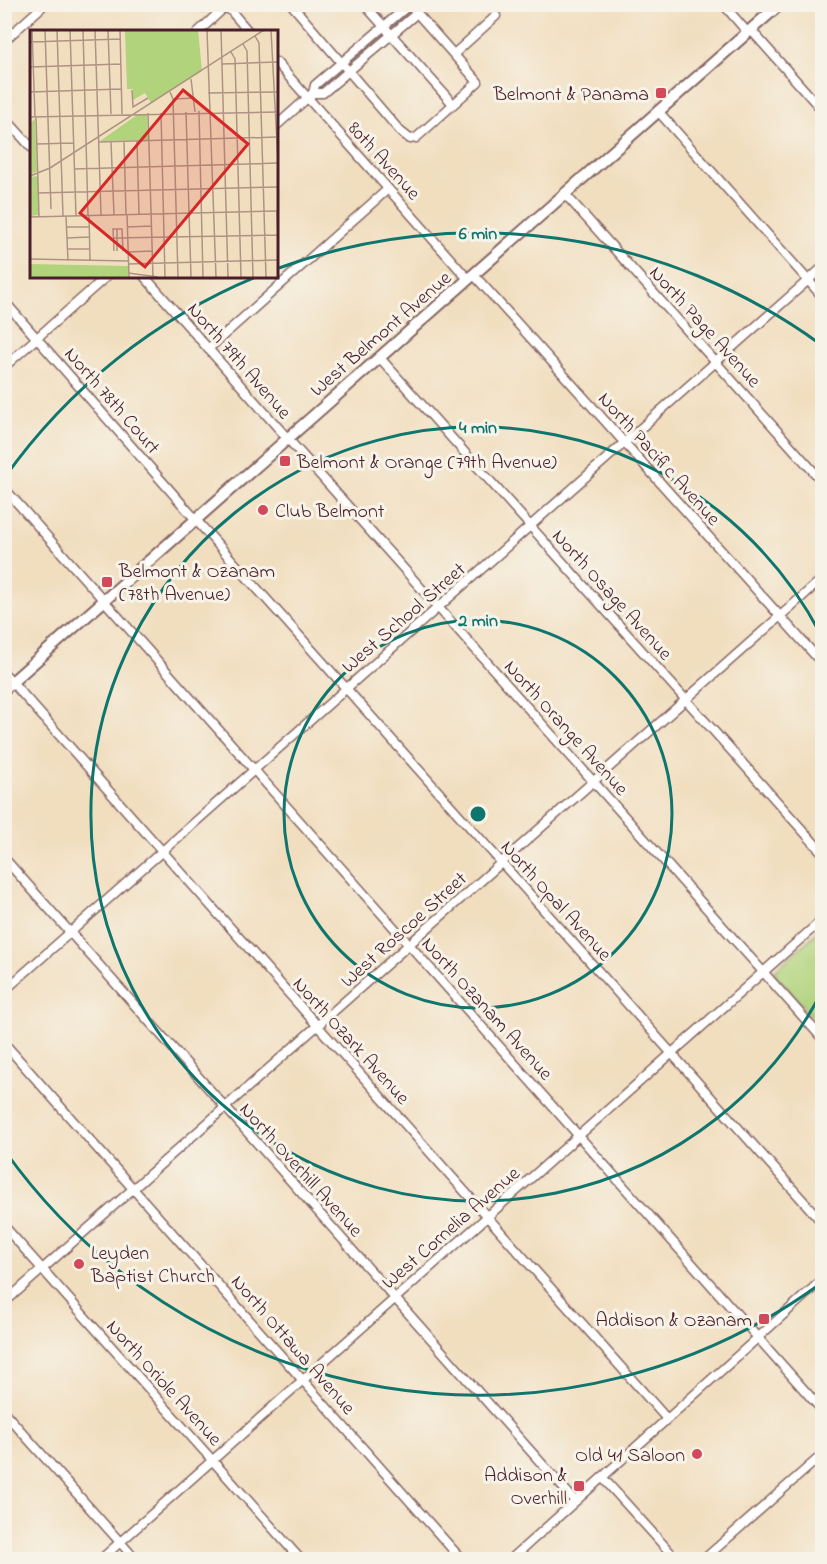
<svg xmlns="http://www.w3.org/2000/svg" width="827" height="1564" viewBox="0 0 827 1564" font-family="'Indie Flower',sans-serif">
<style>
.green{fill:#b0d37c;stroke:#7d7954;stroke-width:1.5}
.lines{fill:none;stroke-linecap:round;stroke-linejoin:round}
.minor-casing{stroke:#84625f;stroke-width:11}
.major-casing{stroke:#84625f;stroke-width:14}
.minor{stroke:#fff;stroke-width:8}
.major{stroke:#fff;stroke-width:10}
.ring{fill:none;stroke:#0f766e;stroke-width:3}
.poi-dot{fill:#d1495b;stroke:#f7f3e8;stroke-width:2}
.labels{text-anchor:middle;stroke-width:6;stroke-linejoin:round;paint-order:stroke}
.poi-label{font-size:20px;fill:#4a1f2b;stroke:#f7f3e8;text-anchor:end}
.street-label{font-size:20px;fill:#4a1f2b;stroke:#f7f3e8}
.inset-road{fill:none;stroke:#ae9284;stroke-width:1.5}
.view{fill:#d62828;fill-opacity:0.15;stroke:#d62828;stroke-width:3}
.inset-edge{fill:none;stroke:#4a1f2b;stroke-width:3}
.centre{fill:#0f766e;stroke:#f7f3e8;stroke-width:3}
.ring-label{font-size:18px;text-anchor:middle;font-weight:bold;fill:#0f766e;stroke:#f7f3e8;stroke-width:6;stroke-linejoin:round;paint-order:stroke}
</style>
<rect width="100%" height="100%" fill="#f7f3e8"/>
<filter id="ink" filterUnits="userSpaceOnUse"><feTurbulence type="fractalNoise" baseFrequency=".0167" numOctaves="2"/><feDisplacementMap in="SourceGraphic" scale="12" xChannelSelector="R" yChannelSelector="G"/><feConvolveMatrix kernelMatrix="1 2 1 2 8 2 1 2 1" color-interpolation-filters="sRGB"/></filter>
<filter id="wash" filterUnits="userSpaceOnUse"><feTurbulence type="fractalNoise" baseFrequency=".008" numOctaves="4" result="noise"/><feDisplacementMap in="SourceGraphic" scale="24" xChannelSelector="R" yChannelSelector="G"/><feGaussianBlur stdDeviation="1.35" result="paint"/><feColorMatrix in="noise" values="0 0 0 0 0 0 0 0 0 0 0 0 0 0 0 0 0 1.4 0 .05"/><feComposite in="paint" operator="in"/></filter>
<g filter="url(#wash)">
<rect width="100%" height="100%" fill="#f1debf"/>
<path class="green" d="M822,928V1027L775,974V970Z"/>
</g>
<g filter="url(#ink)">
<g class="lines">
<defs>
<path id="minor" d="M225,4L249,32
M291,4L400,131L410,139L416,138L478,82L409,4
M364,4L453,104
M723,4L748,33
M751,30L822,110
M198,32L226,6
M4,41L45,4
M454,54L496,16
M276,62L468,279
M313,93L315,85L409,5
M658,111L822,296
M4,117L32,148
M276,126L313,93H323L417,13
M565,194L822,481
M474,275L822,663
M144,276L288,439L822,1038
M4,301L196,520L822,1222
M208,349L388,189
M380,358L822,852
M4,367L107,276
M4,488L822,1410
M4,673L667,1419
M4,858L575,1501
M4,991L822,268
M4,1043L462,1560
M4,1226L301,1560
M4,1303L822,579
M4,1412L136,1560
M602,1477L677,1560
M100,1560L822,920
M510,1560L822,1280
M703,1560L822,1455"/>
<path id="major" d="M4,689L780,4"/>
</defs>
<use href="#minor" class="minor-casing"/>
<use href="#major" class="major-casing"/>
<use href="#minor" class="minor"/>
<use href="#major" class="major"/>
</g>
</g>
<g class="ring">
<circle cx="478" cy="814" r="194"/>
<path d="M821 993A387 387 0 1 1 821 635"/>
<path d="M820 1284A581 581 0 0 1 5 1151M5 477A581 581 0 0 1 256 277M279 268A581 581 0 0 1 820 344"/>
</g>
<g class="poi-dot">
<rect x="655" y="87" width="12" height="12" rx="3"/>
<rect x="279" y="455" width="12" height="12" rx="3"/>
<circle cx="263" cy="510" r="6"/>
<rect x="101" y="576" width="12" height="12" rx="3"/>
<circle cx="79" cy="1264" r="6"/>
<rect x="758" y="1313" width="12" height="12" rx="3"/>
<circle cx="697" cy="1454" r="6"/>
<rect x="573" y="1480" width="12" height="12" rx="3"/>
</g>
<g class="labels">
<g class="poi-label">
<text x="649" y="100">Belmont &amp; Panama</text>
<text x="297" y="468" text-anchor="start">Belmont &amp; Orange (79th Avenue)</text>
<text x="275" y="517" text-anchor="start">Club Belmont</text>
<text x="119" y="577" text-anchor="start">Belmont &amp; Ozanam<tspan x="119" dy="23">(78th Avenue)</tspan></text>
<text x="91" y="1259" text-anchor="start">Leyden<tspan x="91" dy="23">Baptist Church</tspan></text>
<text x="752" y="1326">Addison &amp; Ozanam</text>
<text x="685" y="1461">Old 41 Saloon</text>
<text x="567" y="1481">Addison &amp;<tspan x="567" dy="23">Overhill</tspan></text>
</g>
<g class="street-label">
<text transform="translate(385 160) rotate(48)" y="7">80th Avenue</text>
<text transform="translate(706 326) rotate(48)" y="7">North Page Avenue</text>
<text transform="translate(380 333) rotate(-41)" y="7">West Belmont Avenue</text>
<text transform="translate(240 360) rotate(49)" y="7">North 79th Avenue</text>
<text transform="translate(113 400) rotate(49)" y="7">North 78th Court</text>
<text transform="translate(660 458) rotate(48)" y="7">North Pacific Avenue</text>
<text transform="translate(613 594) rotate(48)" y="7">North Osage Avenue</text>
<text transform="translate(403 617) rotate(-41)" y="7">West School Street</text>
<text transform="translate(567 727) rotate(48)" y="7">North Orange Avenue</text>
<text transform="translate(557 900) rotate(48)" y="7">North Opal Avenue</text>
<text transform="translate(403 929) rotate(-42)" y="7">West Roscoe Street</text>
<text transform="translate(488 1008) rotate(48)" y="7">North Ozanam Avenue</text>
<text transform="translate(352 1040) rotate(48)" y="7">North Ozark Avenue</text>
<text transform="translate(302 1169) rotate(48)" y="7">North Overhill Avenue</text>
<text transform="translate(450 1227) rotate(-41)" y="7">West Cornelia Avenue</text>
<text transform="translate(294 1344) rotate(49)" y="7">North Ottawa Avenue</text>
<text transform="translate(165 1382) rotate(48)" y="7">North Oriole Avenue</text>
</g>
</g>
<g transform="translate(30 30)">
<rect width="248" height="248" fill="#f1debf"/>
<path d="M95,0H168L172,41L121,73L115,63L103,70V59H97ZM117,84L118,110L70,111L107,85ZM5,89L7,141L0,145V93ZM8,146V185L0,186V147ZM0,234L98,236V247H0Z" fill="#b0d37c"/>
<path class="inset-road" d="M2,0L5,87M15,0L21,179M27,0L33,186M40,0L46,186M53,0L58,185M65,0L71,185M78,0L81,84M90,0L92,84M177,0L186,247M191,0L198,247M241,0L248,132M225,6L229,13L236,247M0,12L90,9M213,14L217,21L223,247M201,22L205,29L211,247M192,34L248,32M0,37L91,34M161,49L165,82M102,60L103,77L118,68M0,62L91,59M140,62L143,69L148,247M178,63L248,62M143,69L165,68M169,81L173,247M156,82L161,247M118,83L123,247M131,83L135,247M0,87L248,82M6,87L9,186M94,111L96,184M107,111L109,184M69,112L248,107M81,112L84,185M7,114L43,113M44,139L248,133M0,146L20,138L234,0M8,163L248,157M247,181L248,208M97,184L99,247M59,185L60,230M36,186L38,231M0,187L248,181M37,197H59M97,197L122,196M87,199H92L93,221M87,199V221M37,208L59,207M83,208L248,205M37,219H59M84,221L83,199H87M98,222L122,221M0,229L98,231M98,234L248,230M98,243L128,247"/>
<path class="view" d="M153,60L218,114L115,237L50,183Z"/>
<rect width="248" height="248" class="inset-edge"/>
</g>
<circle cx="478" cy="814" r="9" class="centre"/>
<g class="ring-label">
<text x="478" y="239">6 min</text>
<text x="478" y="433">4 min</text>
<text x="478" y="626">2 min</text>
</g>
<rect width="827" height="1564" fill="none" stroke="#f7f3e8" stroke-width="24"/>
</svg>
